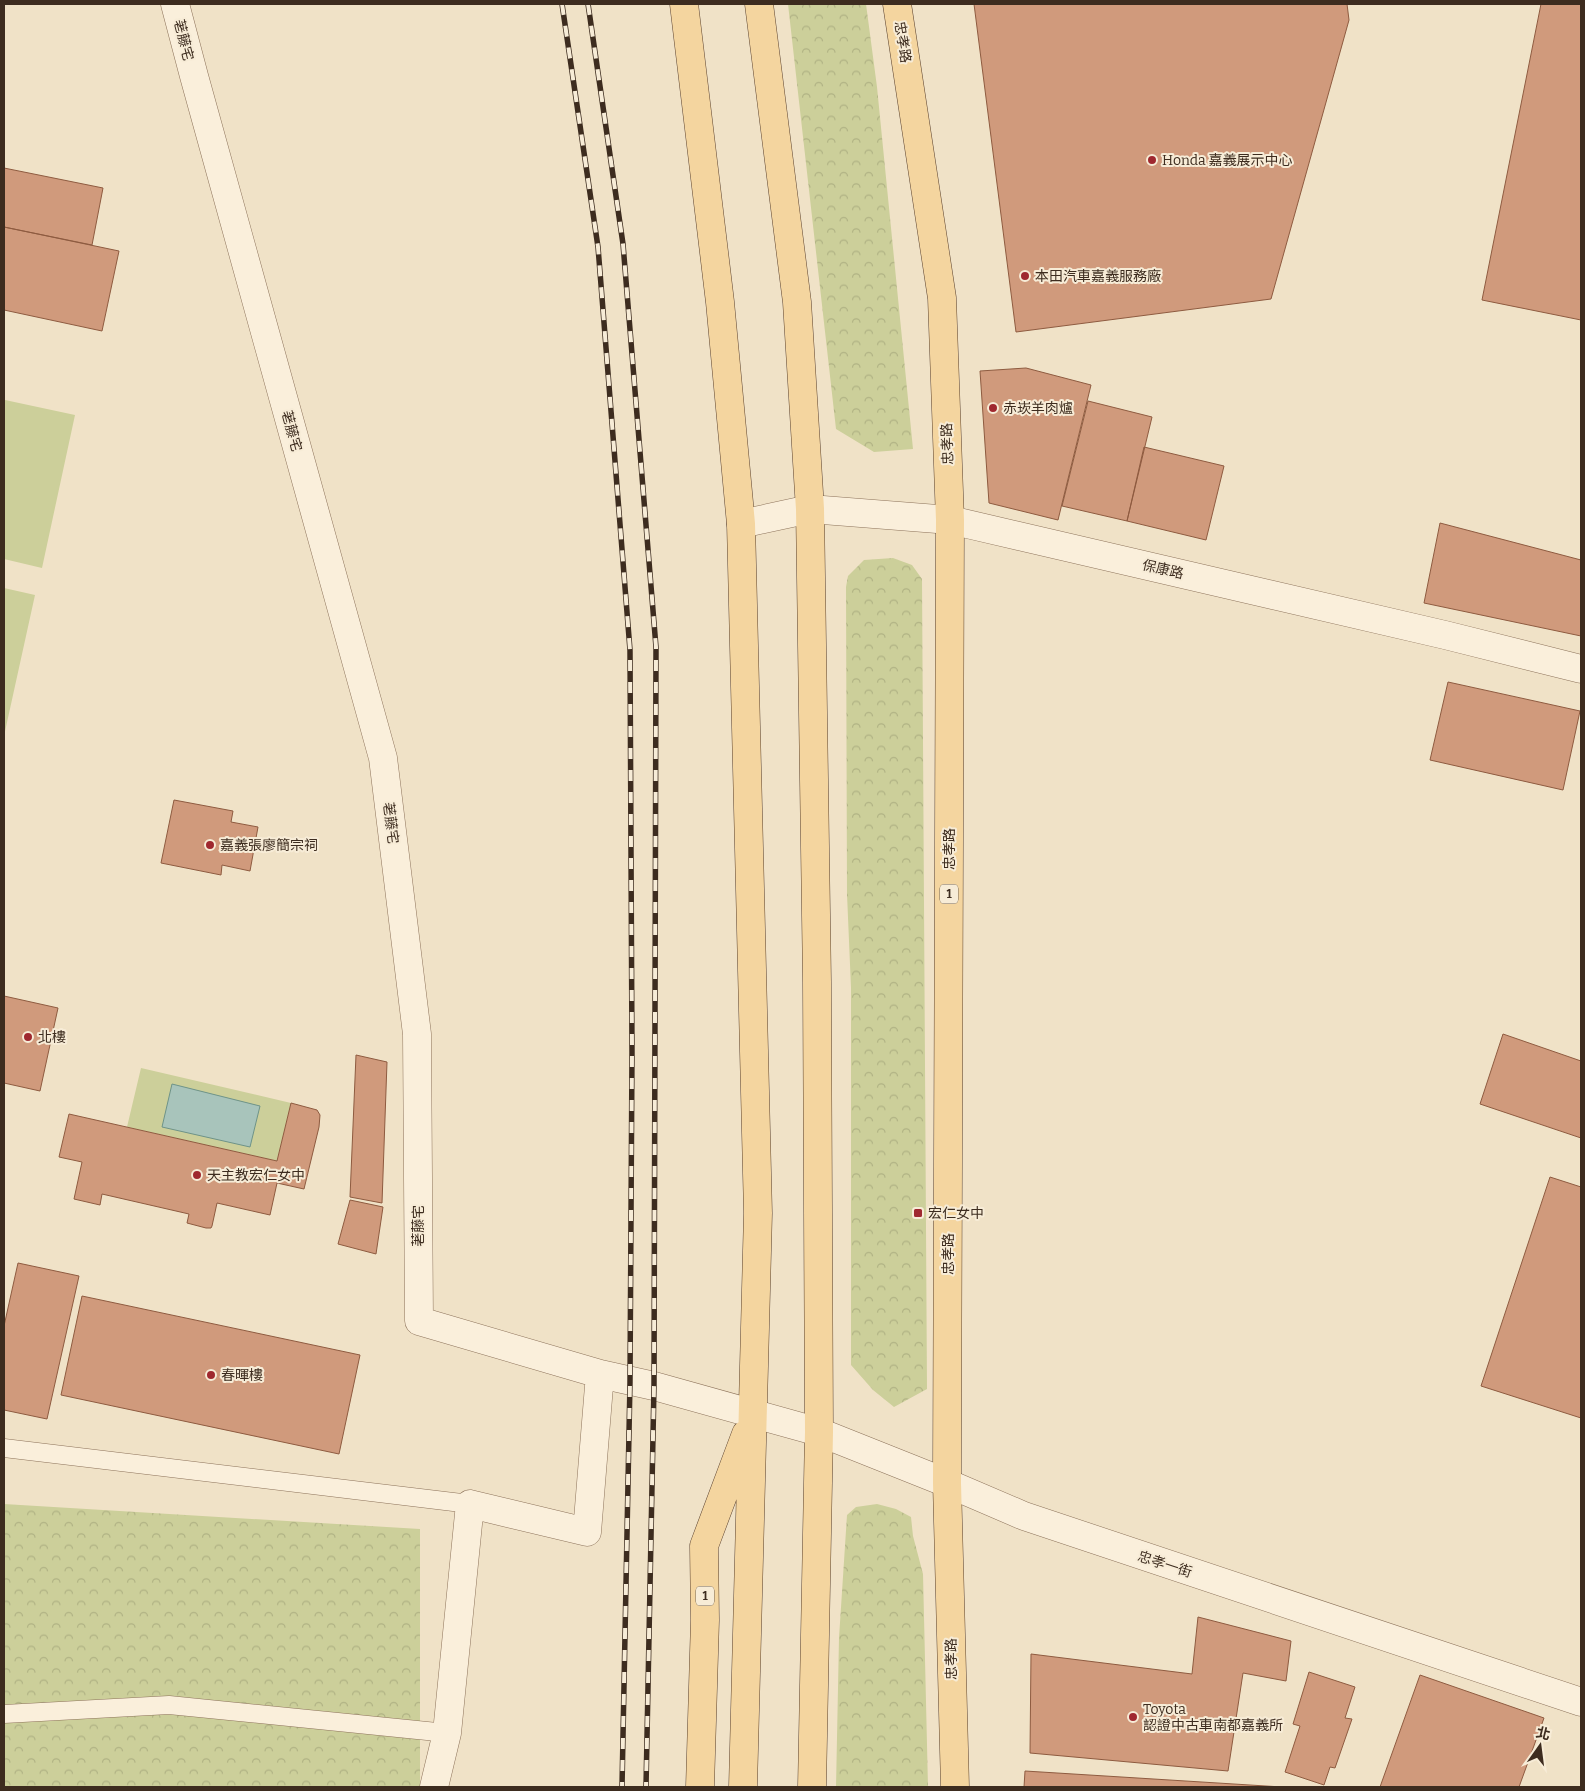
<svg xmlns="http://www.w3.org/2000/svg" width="1585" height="1791" viewBox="0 0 1585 1791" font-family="Bitter,'Noto Sans TC',serif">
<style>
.forest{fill:url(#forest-crowns)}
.pitch{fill:#cccf9a}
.water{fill:#a8c4bb;stroke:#6e9388}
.building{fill:#d09a7c;stroke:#8e5b40}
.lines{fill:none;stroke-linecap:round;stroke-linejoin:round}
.lane-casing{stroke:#8d735b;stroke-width:19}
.street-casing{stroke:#8d735b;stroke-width:29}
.primary-casing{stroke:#5b422f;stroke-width:29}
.lane{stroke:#faefdb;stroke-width:18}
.street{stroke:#faefdb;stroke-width:28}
.primary{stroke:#f4d59f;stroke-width:28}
.rail-casing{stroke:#3d2c1f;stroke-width:5.5}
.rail{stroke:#f7ecd7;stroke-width:4;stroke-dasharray:11;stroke-linecap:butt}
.poi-dot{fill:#9f282f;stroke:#f7ecd7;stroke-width:2}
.labels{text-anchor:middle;stroke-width:4;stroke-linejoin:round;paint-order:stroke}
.shield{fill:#f7ecd7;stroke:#756656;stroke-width:1}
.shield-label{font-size:12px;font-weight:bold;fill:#3d2c1f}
.street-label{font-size:14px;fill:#3d2c1f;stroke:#f7ecd7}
.poi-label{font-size:14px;fill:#3d2c1f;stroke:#f7ecd7;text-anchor:start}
</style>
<defs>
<pattern id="forest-crowns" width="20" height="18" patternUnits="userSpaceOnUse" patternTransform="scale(1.25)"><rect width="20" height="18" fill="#cccf9a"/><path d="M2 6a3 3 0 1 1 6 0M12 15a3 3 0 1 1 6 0" fill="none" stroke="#b0b284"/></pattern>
</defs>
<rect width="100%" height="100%" fill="#f0e2c7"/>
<path class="forest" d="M788,4H866L877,87L913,449L874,452L836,429Z
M893,558L912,565L922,579L927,1389L894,1407L873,1390L851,1365V988L847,894L846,587L848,576L864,560Z
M4,1504L420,1529V1787H4Z
M877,1504L896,1509L911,1517L913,1536L923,1574L928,1787H836L839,1638L847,1515L856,1507Z"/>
<path class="pitch" d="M5,400L75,415L42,568L4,559V407Z
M4,588L35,595L4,736Z
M141,1068L291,1103L277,1161L127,1127Z"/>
<path class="water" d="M172,1084L260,1106L250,1147L162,1127Z"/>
<path class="building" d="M974,4H1347L1349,20L1271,299L1016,332Z
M1541,4H1581V320L1482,300Z
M4,168L103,188L92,245L4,227Z
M4,227L119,251L102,331L4,310Z
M1026,368L1091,385L1058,520L989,503L980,371Z
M1088,401L1152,417L1127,521L1062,506Z
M1144,447L1224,466L1206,540L1127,521Z
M1440,523L1581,560V636L1424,603Z
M1448,682L1580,711L1563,790L1430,760Z
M174,800L233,811L231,822L258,827L250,871L222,865L221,875L161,863Z
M4,996L58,1008L40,1091L4,1083Z
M1503,1034L1581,1061V1138L1480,1104Z
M356,1055L387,1062L382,1203L350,1197Z
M291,1103L317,1110L320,1115L319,1127L304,1189L277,1183L270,1215L217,1203L212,1226L211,1228H206L187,1223L189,1214L102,1194L100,1205L74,1199L82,1162L59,1157L69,1114L277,1161Z
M1550,1177L1581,1187V1418L1481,1386Z
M350,1200L383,1207L376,1254L338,1244Z
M18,1263L79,1276L47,1419L4,1410V1326Z
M82,1296L360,1355L339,1454L61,1395Z
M1198,1617L1291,1641L1286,1681L1243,1673L1228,1771L1030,1753L1031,1654L1192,1674Z
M1309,1672L1355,1687L1345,1718L1352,1719L1335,1768L1330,1767L1324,1785L1285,1772L1300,1726L1293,1724Z
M1420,1675L1544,1718L1519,1787H1380Z
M1025,1771L1282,1787H1024Z"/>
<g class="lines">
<defs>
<path id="lane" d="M4,1448L470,1504
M4,1714L169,1705L447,1733"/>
<path id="street" d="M175,4L194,76L383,758L417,1034L419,1321L600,1374L654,1386L819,1432L947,1483L1024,1516L1581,1702
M741,524L810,509L950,520L1445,635L1581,669
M434,1787L447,1733L470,1504L587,1532L600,1374"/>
<path id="primary" d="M684,4L720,302L741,524L758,1213L743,1787
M759,4L797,302L810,509L817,982L819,1432L812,1787
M897,4L942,298L950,520L947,1483L955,1787
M700,1787L705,1620L704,1546L746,1434"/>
</defs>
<use href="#lane" class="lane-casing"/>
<use href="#street" class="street-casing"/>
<use href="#primary" class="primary-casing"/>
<use href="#lane" class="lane"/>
<use href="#street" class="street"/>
<use href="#primary" class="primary"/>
<defs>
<path id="rail" d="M562,4L598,247L630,650L632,1052L630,1382L622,1787
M588,4L623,244L656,647L654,1386L646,1787"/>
</defs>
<use href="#rail" class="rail-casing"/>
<use href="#rail" class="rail"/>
</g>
<g class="poi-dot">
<circle cx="1152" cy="160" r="5"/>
<circle cx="1025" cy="276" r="5"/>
<circle cx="993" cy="408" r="5"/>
<circle cx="210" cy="845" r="5"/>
<circle cx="28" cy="1037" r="5"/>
<circle cx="197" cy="1175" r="5"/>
<rect x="913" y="1208" width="10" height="10" rx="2.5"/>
<circle cx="211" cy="1375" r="5"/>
<circle cx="1133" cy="1717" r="5"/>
</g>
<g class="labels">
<g class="shield">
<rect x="940" y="884.5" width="18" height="19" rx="4"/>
<rect x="696" y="1586.5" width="18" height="19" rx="4"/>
</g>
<g class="shield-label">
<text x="949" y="898">1</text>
<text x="705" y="1600">1</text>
</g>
<g class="street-label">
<text transform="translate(184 40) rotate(76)" y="5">荖藤宅</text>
<text transform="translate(903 42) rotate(81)" y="5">忠孝路</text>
<text transform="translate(292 431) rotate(75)" y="5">荖藤宅</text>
<text transform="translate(947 444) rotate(-92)" y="5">忠孝路</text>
<text transform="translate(1163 569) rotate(13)" y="5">保康路</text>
<text transform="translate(391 823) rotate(83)" y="5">荖藤宅</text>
<text transform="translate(949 849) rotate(-90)" y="5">忠孝路</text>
<text transform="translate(418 1226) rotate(-90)" y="5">荖藤宅</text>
<text transform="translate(948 1254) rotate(-90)" y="5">忠孝路</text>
<text transform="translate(1165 1564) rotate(18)" y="5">忠孝一街</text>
<text transform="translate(951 1659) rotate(-91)" y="5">忠孝路</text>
</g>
<g class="poi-label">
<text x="1162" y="165">Honda 嘉義展示中心</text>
<text x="1035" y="281">本田汽車嘉義服務廠</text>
<text x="1003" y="413">赤崁羊肉爐</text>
<text x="220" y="850">嘉義張廖簡宗祠</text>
<text x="38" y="1042">北樓</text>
<text x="207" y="1180">天主教宏仁女中</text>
<text x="928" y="1218">宏仁女中</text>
<text x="221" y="1380">春暉樓</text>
<text x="1143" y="1714">Toyota<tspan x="1143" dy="16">認證中古車南都嘉義所</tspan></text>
</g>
</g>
<rect width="1585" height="1791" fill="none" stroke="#3d2c1f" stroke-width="10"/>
<g transform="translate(1540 1746) rotate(14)" stroke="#f7ecd7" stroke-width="4" paint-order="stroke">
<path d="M0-4L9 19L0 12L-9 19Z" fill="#3d2c1f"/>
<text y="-8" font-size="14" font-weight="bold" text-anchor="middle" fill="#3d2c1f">北</text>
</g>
</svg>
